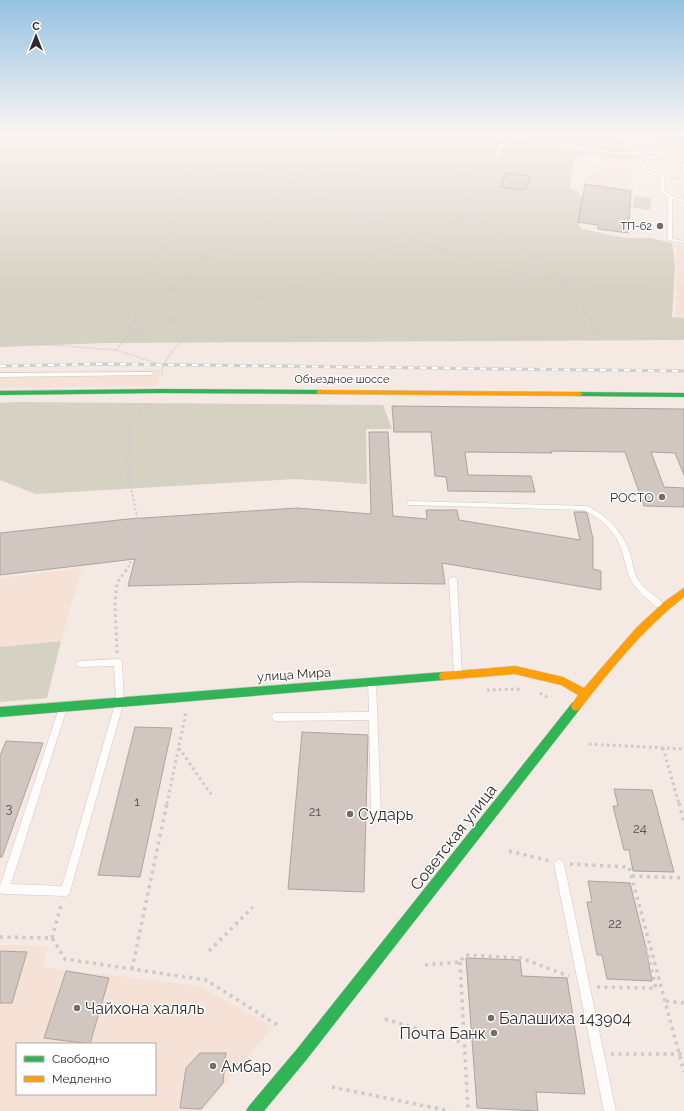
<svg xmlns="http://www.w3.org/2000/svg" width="684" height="1111" viewBox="0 0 684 1111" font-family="Raleway,sans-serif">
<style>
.built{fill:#f6e1d6;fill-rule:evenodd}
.green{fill:#d5d1c3}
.building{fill:#d1c6c0;stroke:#aca49f}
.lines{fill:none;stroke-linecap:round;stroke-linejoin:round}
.lane-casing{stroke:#d0c7c2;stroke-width:1}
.fast-casing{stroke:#d0c7c2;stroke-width:1}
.slow-casing{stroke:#d0c7c2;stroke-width:1}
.path-far3{stroke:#cdc9c6;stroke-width:1.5;stroke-dasharray:1 1.5;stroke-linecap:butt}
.path-far2{stroke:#cdc9c6;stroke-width:2;stroke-dasharray:2 2.5;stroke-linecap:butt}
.path-far1{stroke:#cdc9c6;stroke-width:3;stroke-dasharray:2.5 3.5;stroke-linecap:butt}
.path{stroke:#cdc9c6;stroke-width:3.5;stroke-dasharray:3 4.5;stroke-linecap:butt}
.lane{fill:#fdfcfb;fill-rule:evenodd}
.fast{fill:#30b455;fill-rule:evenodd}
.slow{fill:#ff9f0a;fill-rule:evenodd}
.rail-casing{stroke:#d0cecc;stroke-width:3}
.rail{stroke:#fff;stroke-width:2;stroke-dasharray:6;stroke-linecap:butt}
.poi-dot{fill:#766d68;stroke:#fff;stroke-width:1.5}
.labels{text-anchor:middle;stroke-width:3;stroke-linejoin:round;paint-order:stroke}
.far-poi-label{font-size:11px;fill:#322a26;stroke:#fff;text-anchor:end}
.far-street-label{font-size:11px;fill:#322a26;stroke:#fff}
.poi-label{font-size:13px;fill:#322a26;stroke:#fff;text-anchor:end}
.street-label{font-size:13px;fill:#322a26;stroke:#fff}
.near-number-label{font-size:13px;fill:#5a514c}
.near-poi-label{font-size:16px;fill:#322a26;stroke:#fff;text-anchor:start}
.near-street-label{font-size:16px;fill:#322a26;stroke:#fff}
</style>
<rect width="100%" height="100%" fill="#f4e9e3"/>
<path class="built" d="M634,134H684V151L680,150Z
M601,157L626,161L633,187L629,233L596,229V225L577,223L585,181Z
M677,244L684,245V322L676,321Z
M161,370L157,386L0,388V373Z
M82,568L61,641L0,647V578Z
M0,945L48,946L42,967L199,986L273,1027L202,1111H0ZM17,1044H155V1094H17Z"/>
<path class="green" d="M0,134H617L613,137L622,141L625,146L641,154V157L620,160L600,155H580L573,161L570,188L579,192L583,199L579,226L582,229L626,238H651L672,243L675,265L672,317L684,318V340L105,343L0,347Z
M634,196L651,198L650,210L633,208Z
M18,402L383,405L392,429H366L367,484L296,479L36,494L0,480V403Z
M61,641L47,698L0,702V647Z"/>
<path class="building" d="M506,173L530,176L525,190L500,187Z
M585,184L631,191L628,233L598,229V225L578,222Z
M392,406L684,409V475L675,453L651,452L664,487L684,488V507L644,506L625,452L551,451L552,453L465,452L468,475L531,476L535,492L448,491L446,477L435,476L431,432H394Z
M369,432H388L393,516L427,519L426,510H457L459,520L580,540L574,512H585L587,513L593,539V569L601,571V590L442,563L445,584L301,582L128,586L135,559L0,575V533L128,519L297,508L371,514Z
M135,727L172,728L140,877L98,875Z
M302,732L368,735L364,892L288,889Z
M6,741L43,743L2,857H0V756Z
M614,789L652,790L674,872L633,871L629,850H624L613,806H618Z
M588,881L630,883L645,944L652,981L607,979L602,955H597L587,902H592Z
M0,951L27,952L12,1003H0Z
M466,958L520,960L522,976L567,978L585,1094L536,1092L538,1111L477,1108Z
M66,971L109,978L90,1044L44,1038Z
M200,1053H226L223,1083L201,1109L180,1108L186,1068Z"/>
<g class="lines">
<defs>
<path id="lane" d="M517,136L614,152H662L684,155V157L662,154H614L517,138C507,141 501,145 498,156H496C496,144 507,139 517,136Z
M651,156H658L660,157L653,158L646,164L648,170L664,176V190L673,197L684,200V202L672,199V239L684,241V243L668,240V199L669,198L660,190L661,178L644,171L642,164Z
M684,163V173L682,172V164Z
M151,372L154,374L153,375L0,377V373Z
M408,501L587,506C609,517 624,533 631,556C633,564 634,573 638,580C645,591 658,596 665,606L664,608C658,610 655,605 651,602C641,594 632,585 628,573C624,562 623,549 616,538C609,525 597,517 584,510L410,505H408L407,503Z
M453,577L456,578L457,580L462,674L461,676L458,677L455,676L454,674L449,580L450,578Z
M118,659L121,660L122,662L124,701L69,895L65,896L4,894L0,893V886L59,708L60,705L63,704L66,705L67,708L11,884L62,886L116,701L114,666L80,667L77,666L76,664L77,662L80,661Z
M372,678L375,680L376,682L381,813L379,816L376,818L373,816L371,813L369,720L276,721L273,720L272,717L273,714L276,713L369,712L368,682L369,680Z
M559,859L562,861L564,864L616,1111H604L554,864L556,861Z"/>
<path id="fast" d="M159,389L320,390L324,392L320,394L159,393L0,395V391Z
M576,392L684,393V397L579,396H576Z
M444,672L448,673L449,676L448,679L444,680L0,717V707Z
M576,701L580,703L581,706L580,709L307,1059L264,1111H246L249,1106L297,1049L572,703Z"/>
<path id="slow" d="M317,390L579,392L583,394L579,396L320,394H317Z
M684,588V597C643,629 611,669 580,709L576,711L572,709L571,706L578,695L561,685L515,674L444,680L440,679L439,676L440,673L444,672L515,666L563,677L584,688L636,628L664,602Z"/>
</defs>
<use href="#lane" class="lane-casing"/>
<use href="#fast" class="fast-casing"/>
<use href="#slow" class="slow-casing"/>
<path class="path-far3" d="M91,134L235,172L291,183L481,267L567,282L610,287L653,288
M237,171L301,156L357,148L387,134
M669,178L680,179
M291,183L370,164L437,134
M473,209L487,225L566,283L582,303L595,334
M136,315L157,302L178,283L190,275L206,258L231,249L260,231L282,191L289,185L302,160L301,156L305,143L321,136L331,134
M132,333L216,306L293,288L366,260L463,217L473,209L472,200L456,186V182L484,154L489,153
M128,335L155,334L237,340H276L292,337H359L393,332L413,338L441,336L453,340L595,335L644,338L684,337
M0,341L116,350L163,365L162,375
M116,350L128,335L168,237L202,134
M163,365L173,350L187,336"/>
<path class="path-far2" d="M128,567L130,565L137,516L128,474L130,424L149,404"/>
<path class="path-far1" d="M117,653L115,603L117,583L129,566
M487,690L522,689
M540,693L549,698
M589,744L684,749
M179,748L213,797
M663,748L679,804
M167,804L186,712"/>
<path class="path" d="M679,803L684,822
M509,851L550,861
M570,864L629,867L684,1072
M632,876L684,878
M0,937L52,938L65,959L206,980L279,1026
M52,938L62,902
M209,951L253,907
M460,962L468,1111
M425,965L460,962L465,955L521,958L569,976
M132,969L167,803
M597,987L656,988L645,944
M666,1001L684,1003
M385,1019L464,1043
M611,1054H684
M332,1087L450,1111"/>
<use href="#lane" class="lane"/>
<use href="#fast" class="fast"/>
<use href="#slow" class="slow"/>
<defs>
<path id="rail" d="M0,366L100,364L684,371"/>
</defs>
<use href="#rail" class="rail-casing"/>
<use href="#rail" class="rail"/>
</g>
<linearGradient id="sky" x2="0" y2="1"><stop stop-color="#96c2e3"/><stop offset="0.46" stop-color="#faf5f2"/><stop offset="1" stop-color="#faf5f2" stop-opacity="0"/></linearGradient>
<rect width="684" height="290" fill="url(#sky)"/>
<g class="poi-dot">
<circle cx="660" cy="226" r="4"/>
<circle cx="662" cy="497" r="4"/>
<circle cx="350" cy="814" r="4"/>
<circle cx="77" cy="1008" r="4"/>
<circle cx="491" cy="1018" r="4"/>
<circle cx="494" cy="1033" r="4"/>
<circle cx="213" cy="1066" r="4"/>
</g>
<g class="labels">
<g class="far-poi-label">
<text x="652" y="230">ТП-62</text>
</g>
<g class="far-street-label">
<text x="342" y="383">Объездное шоссе</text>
</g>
<g class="poi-label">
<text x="654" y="502">РОСТО</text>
</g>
<g class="street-label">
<text transform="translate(294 674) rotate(-4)" y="5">улица Мира</text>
</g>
<g class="near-number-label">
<text x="137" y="806">1</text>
<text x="9" y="813">3</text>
<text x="315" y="816">21</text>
<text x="640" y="833">24</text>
<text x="615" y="928">22</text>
</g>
<g class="near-poi-label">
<text x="358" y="820">Сударь</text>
<text x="85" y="1014">Чайхона халяль</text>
<text x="499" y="1024">Балашиха 143904</text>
<text x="486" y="1039" text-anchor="end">Почта Банк</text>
<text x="221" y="1072">Амбар</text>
</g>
<g class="near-street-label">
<text transform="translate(453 837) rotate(-52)" y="6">Советская улица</text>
</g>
</g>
<rect x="16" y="1043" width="140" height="52" fill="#ffffff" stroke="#adaaa8"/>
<rect x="24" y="1056" width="20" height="6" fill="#30b455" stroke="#adaaa8"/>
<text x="52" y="1063" font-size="12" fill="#322a26">Свободно</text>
<rect x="24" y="1076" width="20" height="6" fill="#ff9f0a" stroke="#adaaa8"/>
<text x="52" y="1083" font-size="12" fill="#322a26">Медленно</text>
<g transform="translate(36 36)" stroke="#ffffff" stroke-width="3" paint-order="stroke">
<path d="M0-3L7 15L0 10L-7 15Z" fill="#322a26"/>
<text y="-6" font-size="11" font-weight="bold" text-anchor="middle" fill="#322a26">С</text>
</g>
</svg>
